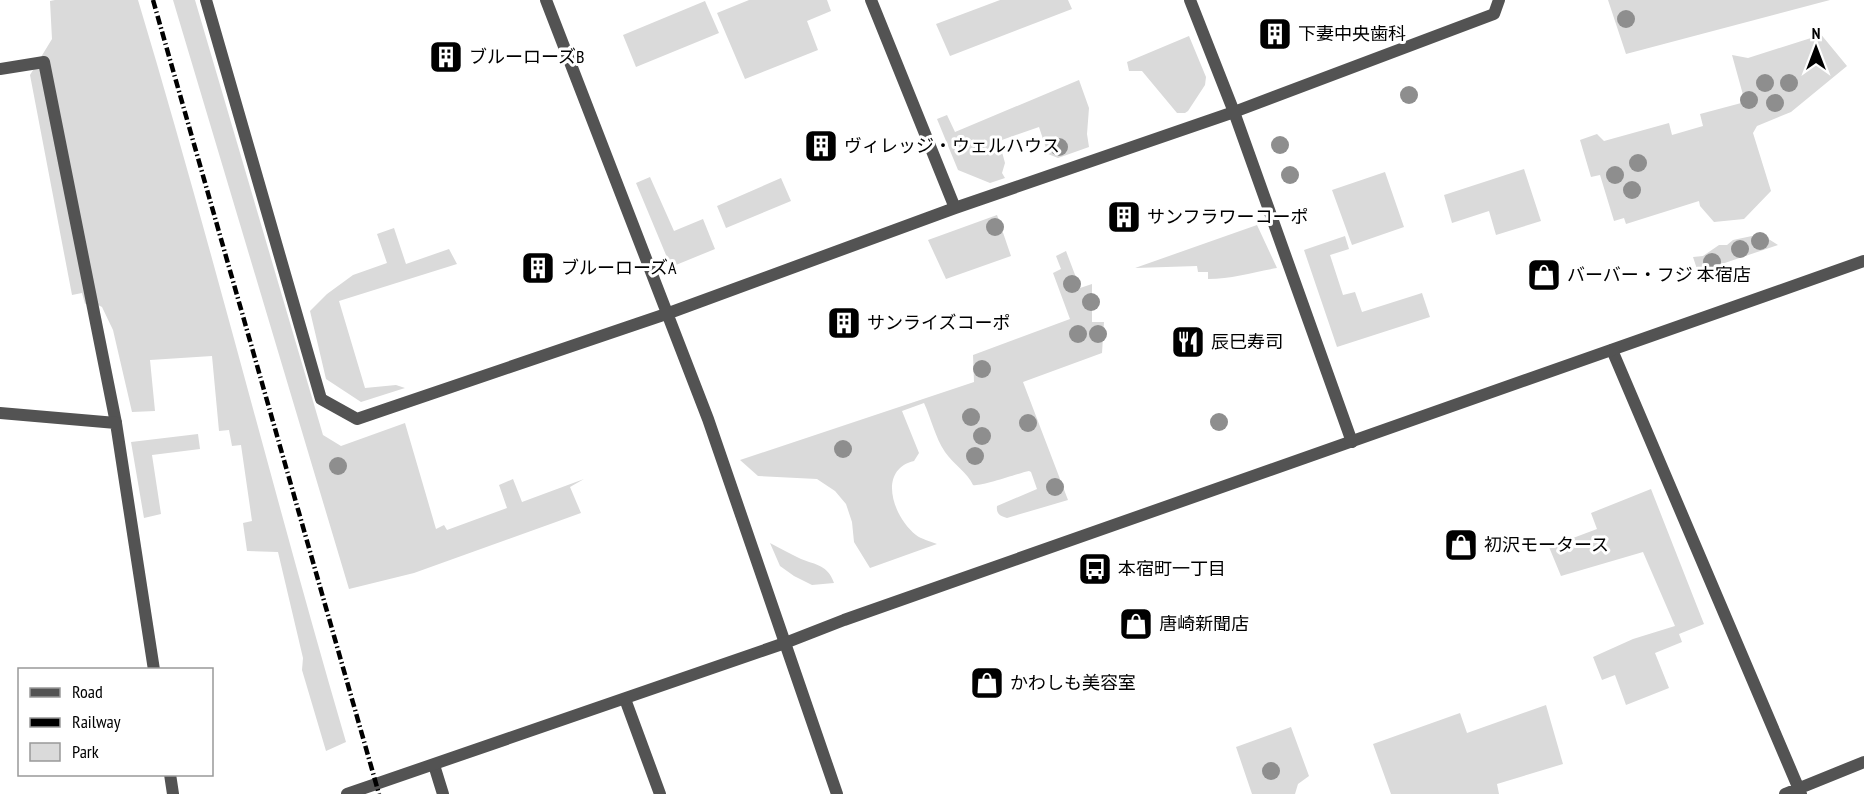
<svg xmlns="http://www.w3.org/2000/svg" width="1864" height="794" viewBox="0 0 1864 794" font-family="'PT Sans Narrow','Noto Sans JP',sans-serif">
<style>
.green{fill:#dadada}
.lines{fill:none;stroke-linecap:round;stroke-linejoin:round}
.service{stroke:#535353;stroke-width:12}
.minor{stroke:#535353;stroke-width:12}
.tertiary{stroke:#535353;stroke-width:12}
.rail{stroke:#000;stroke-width:4.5;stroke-dasharray:9 3 1.5 3;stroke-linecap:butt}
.tree{fill:#8e8e8e}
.labels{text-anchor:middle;stroke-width:6;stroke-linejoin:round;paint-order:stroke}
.poi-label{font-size:18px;fill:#000;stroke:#fff;text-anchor:start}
</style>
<rect width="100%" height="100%" fill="#fff"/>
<path class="green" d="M55,0H138C212,246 274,496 346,742L326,751L302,670L303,658L278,552L247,551L243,523L252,521L241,445L232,446L229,430L219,431L212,356L150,360L155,411L132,412L113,330L102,307L92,302L85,304L82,293L72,295L30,75L52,39L50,1Z
M173,0H195L323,435L341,446L405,423L436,529L444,525L447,530L507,508L499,485L513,479L522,502L584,479L570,487L581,513L414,573L349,589Z
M749,0H827L831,11L807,21L818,50L745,79L717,13Z
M1000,0H1068L1072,9L950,56L936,24Z
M1608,0H1830L1626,54Z
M705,1L719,33L636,67L623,35Z
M1819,32L1847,66L1791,112L1757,126L1753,133L1771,191L1744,219L1714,222L1700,206L1699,201L1626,224L1624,218L1614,221L1600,175L1591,177L1580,140L1597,134L1604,141L1669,123L1672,135L1703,126L1700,114L1745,102L1732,55L1748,58L1811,38Z
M1189,36L1206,77L1205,85L1188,111L1185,113H1177L1142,71H1129L1127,62Z
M1079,80L1089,108L1087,134L1089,147L1058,158L1048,154L1039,127L999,141L1005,163L1002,173L1005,178L990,183L958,170L937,119L947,115L955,132Z
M1524,169L1541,221L1496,235L1489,211L1452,223L1444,195Z
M1385,172L1404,227L1352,245L1332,190Z
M650,177L674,231L703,219L715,249L671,267L636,183Z
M781,178L791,201L726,228L717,206Z
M997,215L1011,256L946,279L928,240Z
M1257,225L1277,268C1253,272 1232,279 1208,279V272H1198L1197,266L1135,268Z
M394,228L406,264L449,249L457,264L339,301L365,388L396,385L405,388L361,402L326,379L310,311L327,294L353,275L387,263L377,234Z
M1345,236L1349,249L1330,255L1343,295L1355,292L1362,312L1422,293L1430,317L1337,347L1304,250Z
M1752,236L1767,238L1778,245L1698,272L1693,257L1703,256L1719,245H1727L1733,240Z
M1066,251L1080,288L1092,284V322H1104L1102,353L1023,382L1068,500L1007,518C1000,516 996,514 997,506L1037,489L1031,472L1029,471C1019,473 980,487 973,485C968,473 953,464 945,452C935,437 931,418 924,403L902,411L919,453L914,461C877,470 893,517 916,535C921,539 930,541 937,544L870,568L854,542L852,522L846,504L835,491L817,479L758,476L740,460L974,382L973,355L1070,319L1053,273L1061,269L1056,256Z
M198,434L200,449L152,455L161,514L144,518L131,442Z
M1651,489L1704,624L1679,634L1682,642L1655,653L1669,688L1626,705L1615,675L1602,680L1593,657L1633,639L1675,626L1643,552L1561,576L1549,547L1597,529L1591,513Z
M770,543C780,548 790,554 801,559C816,565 828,565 834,583L812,585L794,576L780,566Z
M1546,705L1563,764L1497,784L1499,794H1391L1373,744L1460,713L1467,733Z
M1291,727L1309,776L1298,784L1295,794H1252L1236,747Z"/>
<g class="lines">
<path class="service" d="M0,69L44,62L116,423"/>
<path class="minor" d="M206,0L321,399L357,419L669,313L955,208L1234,112L1494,14L1499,0
M546,0L708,419L785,643
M871,0L955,208
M1190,0L1234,112L1352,442
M1612,350L1801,794
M0,413L116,423L154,670
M625,699L660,794
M434,765L443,794
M170,774L173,794
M1785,794L1864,762"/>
<path class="tertiary" d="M785,643L837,794
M347,794L785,643L844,620L1864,261"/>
<path class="rail" d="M153,0L379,794"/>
</g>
<g class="tree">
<circle cx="1626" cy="19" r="9"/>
<circle cx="1765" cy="83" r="9"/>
<circle cx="1789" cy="83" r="9"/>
<circle cx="1409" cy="95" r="9"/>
<circle cx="1749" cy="100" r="9"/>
<circle cx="1775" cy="103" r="9"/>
<circle cx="1280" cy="145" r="9"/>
<circle cx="1059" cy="147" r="9"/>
<circle cx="1638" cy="163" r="9"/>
<circle cx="1290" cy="175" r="9"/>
<circle cx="1615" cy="175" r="9"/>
<circle cx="1632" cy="190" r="9"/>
<circle cx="995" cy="227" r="9"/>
<circle cx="1760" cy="241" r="9"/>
<circle cx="1740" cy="249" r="9"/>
<circle cx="1712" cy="262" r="9"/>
<circle cx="1072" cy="284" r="9"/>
<circle cx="1091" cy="302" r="9"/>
<circle cx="1078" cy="334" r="9"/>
<circle cx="1098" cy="334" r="9"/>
<circle cx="982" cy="369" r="9"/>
<circle cx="971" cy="417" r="9"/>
<circle cx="1219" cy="422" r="9"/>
<circle cx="1028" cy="423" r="9"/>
<circle cx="982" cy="436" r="9"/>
<circle cx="843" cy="449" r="9"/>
<circle cx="975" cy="456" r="9"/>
<circle cx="338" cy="466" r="9"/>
<circle cx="1055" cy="487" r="9"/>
<circle cx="1271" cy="771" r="9"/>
</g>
<defs>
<symbol id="building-square" viewBox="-11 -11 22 22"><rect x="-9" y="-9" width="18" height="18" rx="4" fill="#000" stroke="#fff"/><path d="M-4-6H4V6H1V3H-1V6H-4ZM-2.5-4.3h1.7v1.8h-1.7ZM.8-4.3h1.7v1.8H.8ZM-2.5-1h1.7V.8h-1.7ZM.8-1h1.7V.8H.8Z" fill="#fff"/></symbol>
<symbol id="shop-square" viewBox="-11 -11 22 22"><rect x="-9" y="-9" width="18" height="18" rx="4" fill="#000" stroke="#fff"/><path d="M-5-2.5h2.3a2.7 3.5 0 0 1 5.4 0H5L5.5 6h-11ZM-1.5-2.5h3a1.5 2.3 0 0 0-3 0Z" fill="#fff"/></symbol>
<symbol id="restaurant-square" viewBox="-11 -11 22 22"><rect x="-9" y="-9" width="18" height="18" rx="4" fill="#000" stroke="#fff"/><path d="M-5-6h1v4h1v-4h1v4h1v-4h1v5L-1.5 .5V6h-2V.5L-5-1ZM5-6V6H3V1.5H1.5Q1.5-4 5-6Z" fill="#fff"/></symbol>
<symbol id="bus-square" viewBox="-11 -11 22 22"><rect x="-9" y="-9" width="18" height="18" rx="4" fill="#000" stroke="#fff"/><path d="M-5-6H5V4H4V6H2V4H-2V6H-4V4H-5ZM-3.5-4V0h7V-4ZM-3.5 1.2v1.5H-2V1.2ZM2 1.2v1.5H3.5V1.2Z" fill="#fff"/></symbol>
</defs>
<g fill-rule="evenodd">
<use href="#building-square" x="1256" y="15" width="38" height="38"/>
<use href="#building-square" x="427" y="38" width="38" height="38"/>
<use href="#building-square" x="802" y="127" width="38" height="38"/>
<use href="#building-square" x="1105" y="198" width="38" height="38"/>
<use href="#building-square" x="519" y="249" width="38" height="38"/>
<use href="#shop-square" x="1525" y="256" width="38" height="38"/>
<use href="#building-square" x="825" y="304" width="38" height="38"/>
<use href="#restaurant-square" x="1169" y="323" width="38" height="38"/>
<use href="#shop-square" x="1442" y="526" width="38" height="38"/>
<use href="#bus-square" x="1076" y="550" width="38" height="38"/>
<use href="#shop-square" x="1117" y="605" width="38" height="38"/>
<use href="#shop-square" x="968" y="664" width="38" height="38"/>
</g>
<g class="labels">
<g class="poi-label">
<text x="1298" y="40">下妻中央歯科</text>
<text x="469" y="63">ブルーローズB</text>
<text x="844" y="152">ヴィレッジ・ウェルハウス</text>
<text x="1147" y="223">サンフラワーコーポ</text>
<text x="561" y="274">ブルーローズA</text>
<text x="1567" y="281">バーバー・フジ 本宿店</text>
<text x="867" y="329">サンライズコーポ</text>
<text x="1211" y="348">辰巳寿司</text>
<text x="1484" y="551">初沢モータース</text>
<text x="1118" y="575">本宿町一丁目</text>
<text x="1159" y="630">唐崎新聞店</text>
<text x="1010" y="689">かわしも美容室</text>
</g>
</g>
<rect x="18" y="668" width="195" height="108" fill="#ffffff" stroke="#999999" stroke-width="1.5"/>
<rect x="30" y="688" width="30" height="9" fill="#535353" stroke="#999999" stroke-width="1.5"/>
<text x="72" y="698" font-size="18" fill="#000000">Road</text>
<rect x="30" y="718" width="30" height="9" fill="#000000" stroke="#999999" stroke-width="1.5"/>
<text x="72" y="728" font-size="18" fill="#000000">Railway</text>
<rect x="30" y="743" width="30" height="18" fill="#dadada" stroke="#999999" stroke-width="1.5"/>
<text x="72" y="758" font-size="18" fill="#000000">Park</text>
<g transform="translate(1816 48)" stroke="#ffffff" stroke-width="4.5" paint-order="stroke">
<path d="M0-4.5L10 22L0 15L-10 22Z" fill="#000000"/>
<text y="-9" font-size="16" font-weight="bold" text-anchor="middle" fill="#000000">N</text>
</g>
</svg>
